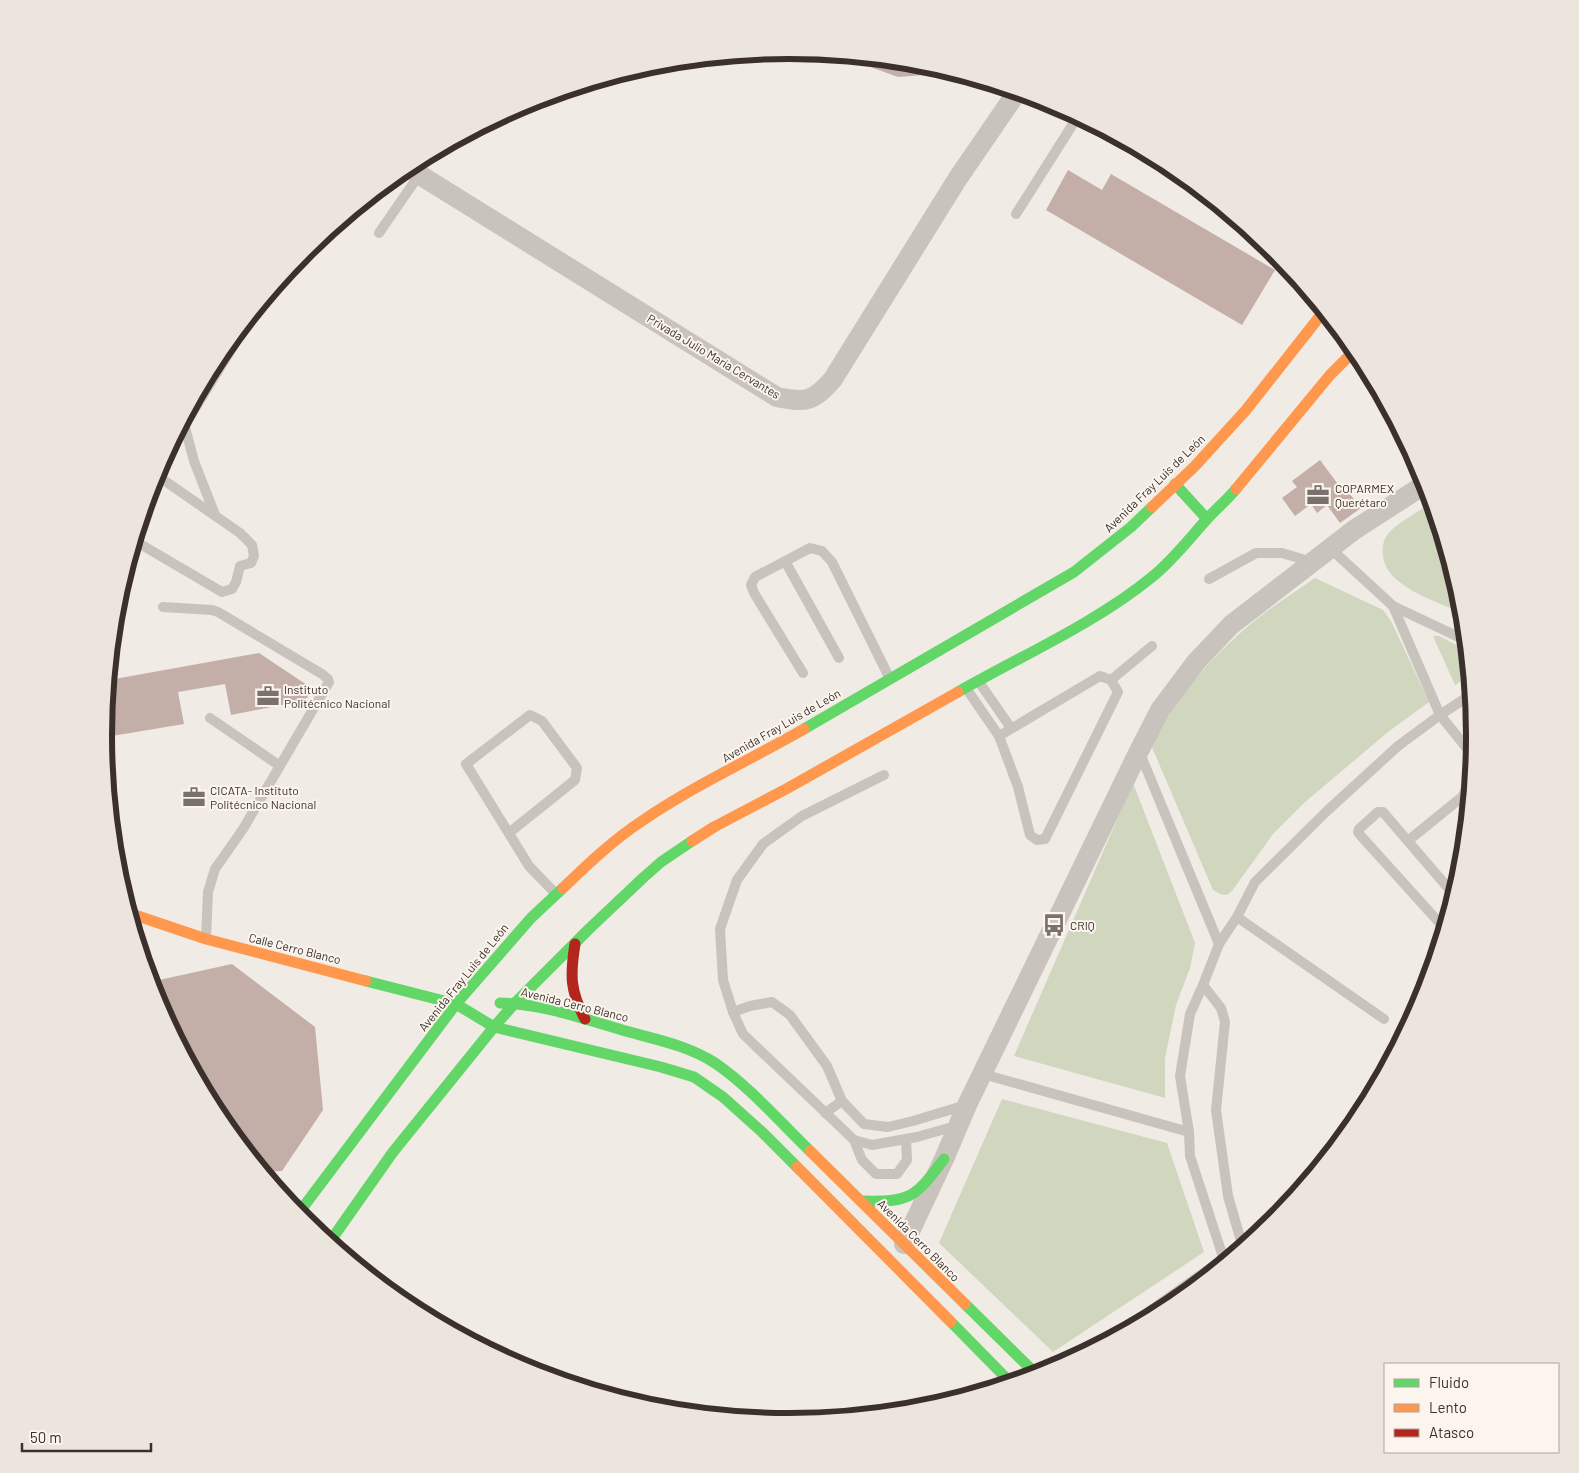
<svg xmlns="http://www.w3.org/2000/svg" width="1579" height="1473" font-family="Barlow,sans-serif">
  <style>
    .green { fill: #d1d6bf }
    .building { fill: #c3afa7 }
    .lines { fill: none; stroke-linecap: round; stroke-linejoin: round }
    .lane { stroke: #c9c3be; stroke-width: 10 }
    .street { stroke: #c9c3be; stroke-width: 20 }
    .fast { stroke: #63d668; stroke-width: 11 }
    .slow { stroke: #ff974d; stroke-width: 11 }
    .jam { stroke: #b3261e; stroke-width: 11 }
    .labels { text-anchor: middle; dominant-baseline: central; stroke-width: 4; stroke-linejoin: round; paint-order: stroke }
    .street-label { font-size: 12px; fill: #3b302b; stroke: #fbf5ee }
    .poi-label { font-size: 12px; fill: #3b302b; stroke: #fbf5ee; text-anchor: start }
    .rim { fill: none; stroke: #3b302b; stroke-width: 6 }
  </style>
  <rect width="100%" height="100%" fill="#f0ebe5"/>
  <g class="green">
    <path d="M1432 502 1463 603 1464 614C1439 602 1386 587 1383 556 1382 547 1383 541 1388 534 1395 524 1422 510 1432 502Z"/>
    <path d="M1315 578 1383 610 1391 621 1429 702 1388 732 1304 803 1273 834 1232 891 1227 895 1220 894 1213 890 1151 745C1177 695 1218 649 1262 615 1279 602 1298 590 1315 578Z"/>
    <polygon points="1433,636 1439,636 1468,651 1470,676 1455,685"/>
    <polygon points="1133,783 1195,943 1190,968 1176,1005 1165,1058 1165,1098 1014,1056"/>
    <polygon points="1002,1099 1167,1143 1204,1252 1053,1352 939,1243"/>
  </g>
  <g class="building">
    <polygon points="855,56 924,63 950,73 898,77 854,61"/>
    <polygon points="1068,170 1102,190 1111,174 1275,270 1242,325 1046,210"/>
    <polygon points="1320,460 1343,491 1346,489 1361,508 1340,523 1327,505 1317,513 1311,504 1295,516 1282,498 1297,487 1292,481"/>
    <polygon points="259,653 307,685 309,694 307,698 302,701 231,715 225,684 178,692 184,724 112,736 104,731 109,680"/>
    <polygon points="232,964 315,1027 323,1110 282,1171 263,1172 219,1118 155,999 150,982"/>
  </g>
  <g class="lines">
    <g class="lane">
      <polyline points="1016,214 1078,116"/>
      <polyline points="379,233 419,175"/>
      <polyline points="185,427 194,461 215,515"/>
      <polyline points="155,474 256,309"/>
      <polyline points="135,541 222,592 232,589 236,582 240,566 251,563 254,556 252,545 240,533 155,474"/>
      <polyline points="1331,549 1393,606 1467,641"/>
      <polyline points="785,561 839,658"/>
      <polyline points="1209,579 1256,553 1282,553 1312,562"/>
      <polyline points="1393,606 1440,715 1474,757"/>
      <polyline points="163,607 212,610 218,612 322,674 328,679 329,682 243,829 215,869 208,892 206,938"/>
      <polyline points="803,673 754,593 751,585 755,577 810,548 822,551 832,562 889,677"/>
      <polygon points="1100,676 1111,680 1118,692 1045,839 1037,840 1030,835 1018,787 999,736"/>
      <polyline points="1111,680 1152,646"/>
      <polyline points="979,682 1011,728"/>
      <polyline points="966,688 999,736"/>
      <polyline points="210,718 280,766"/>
      <polyline points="1139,751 1219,944"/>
      <polyline points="884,775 802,816 763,844 737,880 720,929 723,980 733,1012 743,1034 854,1140 872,1145 917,1137 959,1125"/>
      <polyline points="510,832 575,780 577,768 542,721 530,715 466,764 529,866 555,893"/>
      <polyline points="1409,840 1462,797 1472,777"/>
      <polyline points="1237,917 1384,1019"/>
      <polyline points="1445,929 1361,836 1358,832 1359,829 1378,812 1383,812 1455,896"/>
      <polyline points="1203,985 1221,1008 1225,1022 1216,1110 1228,1196 1243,1248"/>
      <polyline points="733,1012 750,1006 772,1002 790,1015 827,1066 842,1101 864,1124 888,1127 913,1121 966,1105"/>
      <polyline points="983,1074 1189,1132"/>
      <polyline points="825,1113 842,1101"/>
      <polyline points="854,1140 862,1160 876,1174 897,1174 907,1160 906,1139"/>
      <polyline points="1225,1263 1190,1156 1189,1132 1180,1076 1190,1014 1203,985 1219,944 1237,917 1255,882 1327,811 1398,746 1440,715 1472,694"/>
      <polyline points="1103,1344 1223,1259"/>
    </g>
    <g class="street">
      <path d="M407 167 777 397C806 403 813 402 833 379L958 178 1017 92"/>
      <polyline points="904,1244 944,1159 967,1105 1139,751 1160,710 1196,662 1231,625 1354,530 1427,483"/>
    </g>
    <g class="fast">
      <polyline points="1175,484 1207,519"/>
      <path d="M958 692C1021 656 1096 623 1152 577 1173 560 1189 539 1207 519 1216 509 1227 500 1236 489"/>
      <polyline points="804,729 1074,572 1131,527 1152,507"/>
      <polyline points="366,981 456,1004 494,1027 661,1067 694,1077 723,1097 762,1132 797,1167"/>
      <path d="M500 1003C542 1004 582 1018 622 1030 654 1039 687 1045 715 1063 750 1087 780 1122 810 1151"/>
      <path d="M861 1201C910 1202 914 1199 944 1159"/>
      <polyline points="298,1214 456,1004 531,918 563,888"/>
      <polyline points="329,1243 393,1152 494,1027 515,1003 590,928 644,877 661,862 692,841"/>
      <polyline points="965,1304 1037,1375"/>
      <polyline points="951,1322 1011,1383"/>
    </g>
    <g class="slow">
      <polyline points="1236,489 1330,375 1356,349"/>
      <polyline points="1152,507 1195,466 1246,410 1324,311"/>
      <polyline points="692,841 714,827 788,788 958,692"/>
      <path d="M563 888C588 864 613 840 642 821 693 786 750 760 804 729"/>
      <polyline points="129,913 206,939 366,981"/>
      <polyline points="810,1151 965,1304"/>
      <polyline points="797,1167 951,1322"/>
    </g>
    <path class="jam" d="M575 944C570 975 570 991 585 1019"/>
  </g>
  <defs>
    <symbol id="office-bare" viewBox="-9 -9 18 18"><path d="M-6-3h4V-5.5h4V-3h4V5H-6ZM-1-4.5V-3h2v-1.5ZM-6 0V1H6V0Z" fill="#7a716c" stroke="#fbf5ee" stroke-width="2.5" paint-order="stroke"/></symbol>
    <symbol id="bus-bare" viewBox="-9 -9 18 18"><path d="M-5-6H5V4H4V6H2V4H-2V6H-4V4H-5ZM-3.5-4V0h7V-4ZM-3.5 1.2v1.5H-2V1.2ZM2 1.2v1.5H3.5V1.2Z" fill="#7a716c" stroke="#fbf5ee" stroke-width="2.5" paint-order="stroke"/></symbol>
  </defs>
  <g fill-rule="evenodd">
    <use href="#office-bare" x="1302" y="479" width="32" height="32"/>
    <use href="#office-bare" x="252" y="680" width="32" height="32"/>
    <use href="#office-bare" x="178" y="781" width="32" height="32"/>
    <use href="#bus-bare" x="1038" y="909" width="32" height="32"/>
  </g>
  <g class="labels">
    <g class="street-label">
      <text transform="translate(714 356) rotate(31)">Privada Julio María Cervantes</text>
      <text transform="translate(1154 483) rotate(-44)">Avenida Fray Luis de León</text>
      <text transform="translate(781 725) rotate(-30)">Avenida Fray Luis de León</text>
      <text transform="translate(295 948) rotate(14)">Calle Cerro Blanco</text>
      <text transform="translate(463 977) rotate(-51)">Avenida Fray Luis de León</text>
      <text transform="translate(575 1004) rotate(14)">Avenida Cerro Blanco</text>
      <text transform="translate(919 1240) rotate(45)">Avenida Cerro Blanco</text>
    </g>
    <g class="poi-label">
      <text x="1335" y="488">COPARMEX<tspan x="1335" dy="14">Querétaro</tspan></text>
      <text x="284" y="689">Instituto<tspan x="284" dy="14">Politécnico Nacional</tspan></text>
      <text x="210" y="790">CICATA- Instituto<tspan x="210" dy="14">Politécnico Nacional</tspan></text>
      <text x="1070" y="925">CRIQ</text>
    </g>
  </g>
  <path d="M0 0H1579V1473H0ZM112 736a677 677 0 1 1 1354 0a677 677 0 1 1-1354 0Z" fill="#ece5de" fill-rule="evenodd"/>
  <path class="rim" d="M112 736a677 677 0 1 1 1354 0a677 677 0 1 1-1354 0Z"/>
  <rect x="1384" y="1363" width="175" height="90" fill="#fbf5ee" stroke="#aea6a0"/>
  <rect x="1394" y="1379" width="25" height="8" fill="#63d668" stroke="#aea6a0"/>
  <text x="1429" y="1388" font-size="15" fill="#3b302b">Fluido</text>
  <rect x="1394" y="1404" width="25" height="8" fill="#ff974d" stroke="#aea6a0"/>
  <text x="1429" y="1413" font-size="15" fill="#3b302b">Lento</text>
  <rect x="1394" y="1429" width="25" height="8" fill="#b3261e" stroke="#aea6a0"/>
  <text x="1429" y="1438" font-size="15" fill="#3b302b">Atasco</text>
  <path d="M22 1443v8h129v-8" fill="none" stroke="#3b302b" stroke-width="2.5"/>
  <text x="30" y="1443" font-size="15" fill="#3b302b" stroke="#fbf5ee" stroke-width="4" paint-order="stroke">50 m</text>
</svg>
